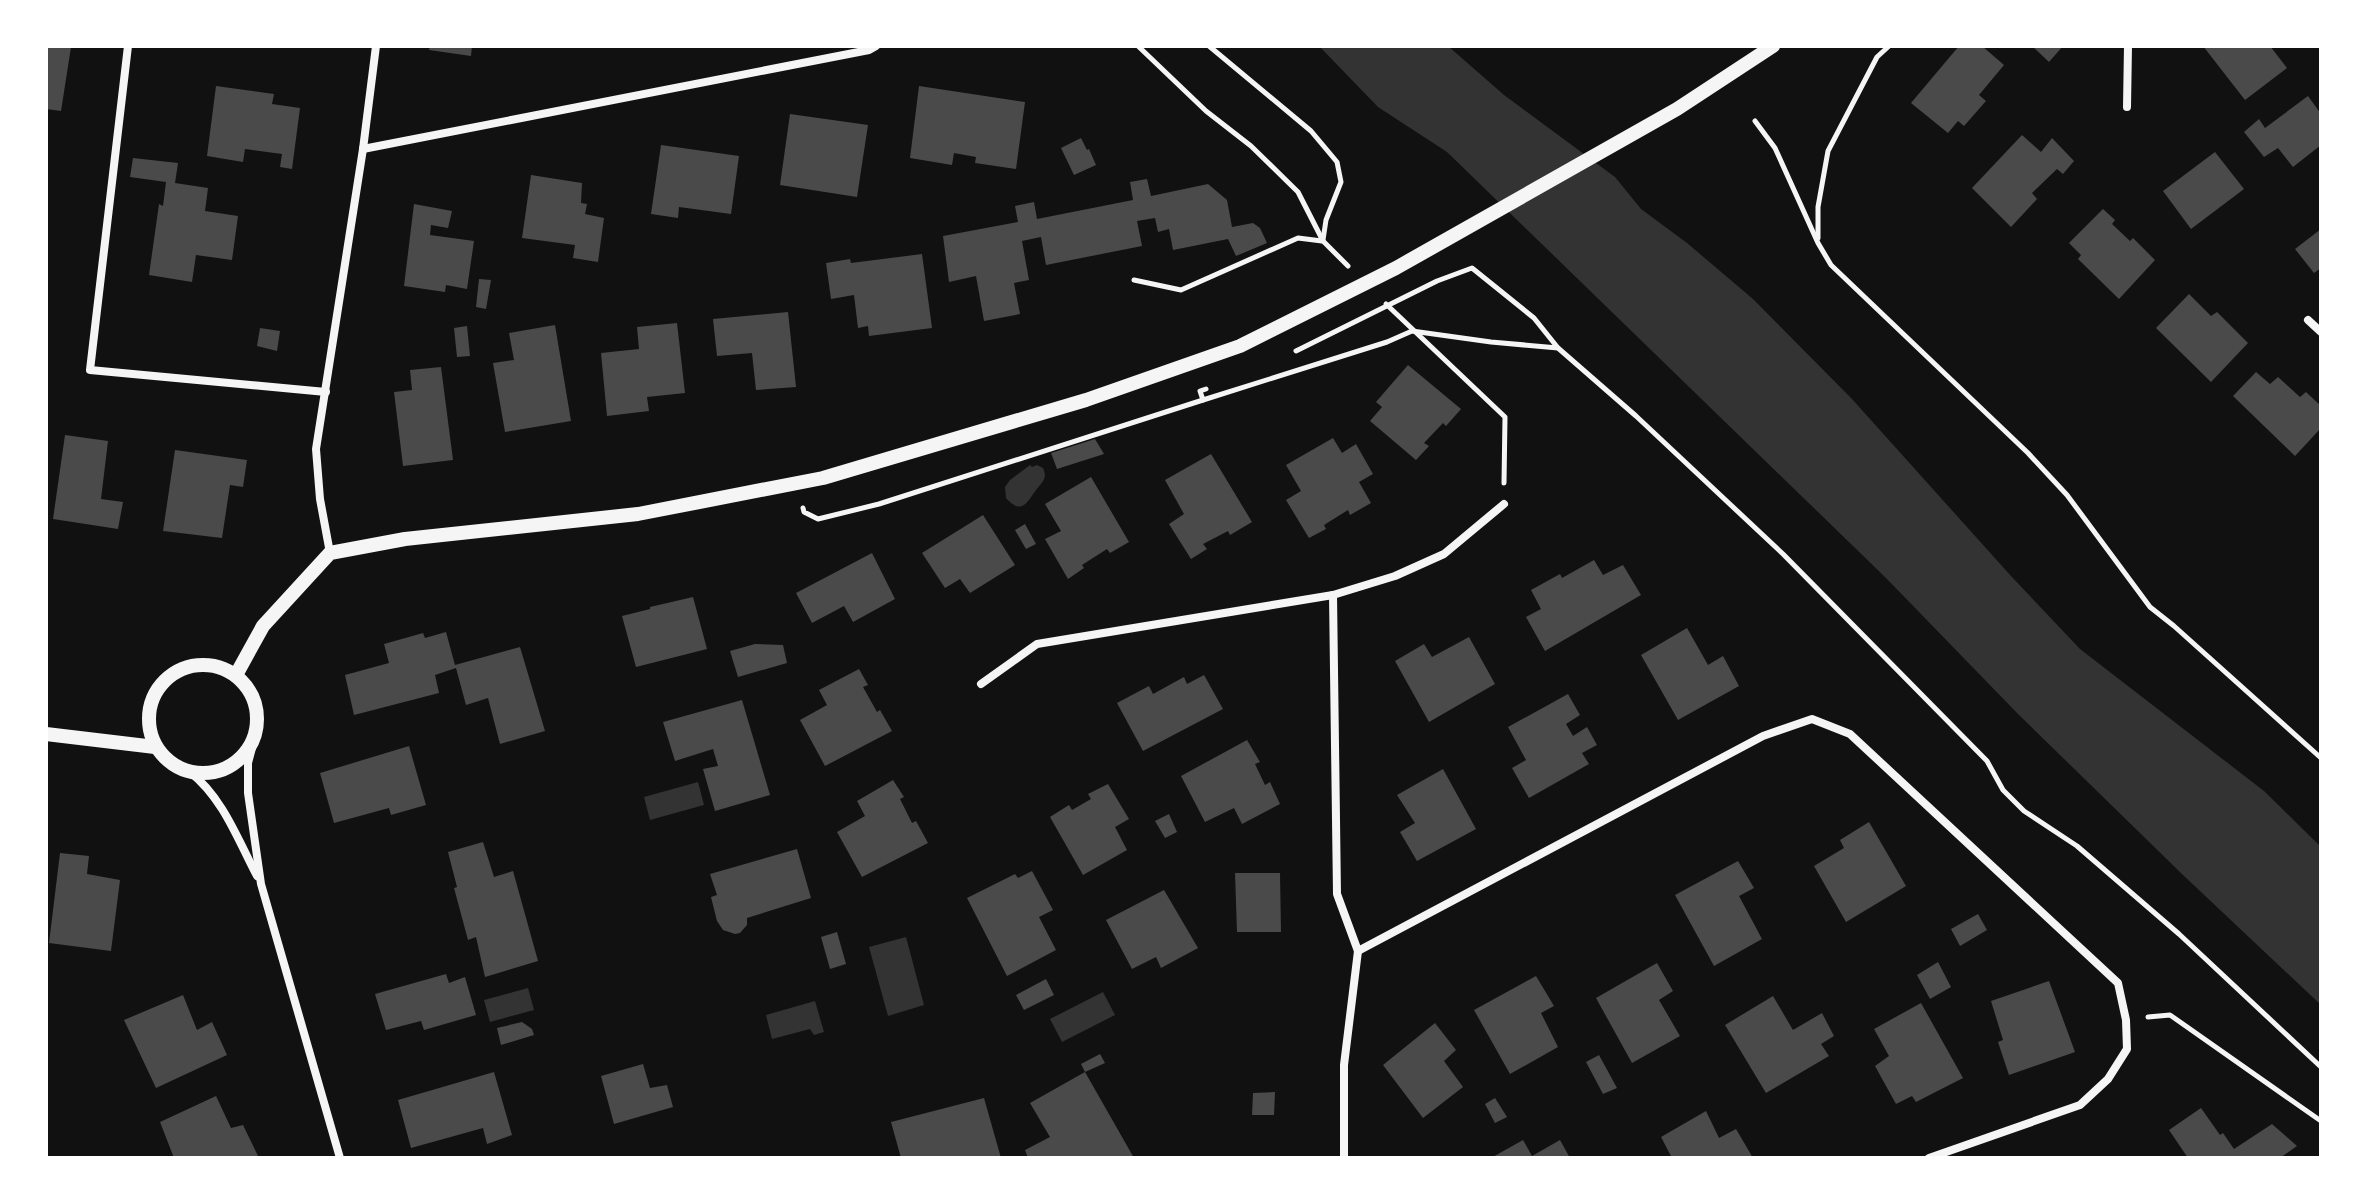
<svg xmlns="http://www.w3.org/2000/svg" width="2367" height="1204" font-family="Lato,sans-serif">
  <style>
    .water { fill: #333 }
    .building { fill: #4a4a4a }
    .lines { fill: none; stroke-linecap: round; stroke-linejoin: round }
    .path { stroke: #f5f5f5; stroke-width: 5 }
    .minor { stroke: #f5f5f5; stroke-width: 8 }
    .tertiary { stroke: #f5f5f5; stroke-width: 14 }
  </style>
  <rect width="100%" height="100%" fill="#111"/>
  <g class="water">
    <polygon points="1319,46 1448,46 1504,95 1615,177 1641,209 1687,243 1753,299 1852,399 2011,576 2080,649 2264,791 2321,847 2321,1005 2183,875 2018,714 1886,578 1447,152 1378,107"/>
    <path d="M1030 465 1032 467 1037 465 1043 468C1048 479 1042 482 1036 490 1027 502 1022 516 1006 498L1005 487 1010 480Z"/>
    <polygon points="698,782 704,805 650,820 644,797"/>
    <polygon points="906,937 924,1005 888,1016 869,947"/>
    <polygon points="528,988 534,1010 490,1022 484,1000"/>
    <polygon points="1103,992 1115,1015 1062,1042 1050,1019"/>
    <polygon points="815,1001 824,1032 814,1035 810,1029 772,1039 766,1015"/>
  </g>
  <g class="building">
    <polygon points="46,46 71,47 61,111 46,109"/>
    <polygon points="430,46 472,46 471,56 429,50"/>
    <polygon points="1959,46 1982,46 2004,65 1979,95 1986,101 1964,126 1958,121 1948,133 1911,103"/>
    <polygon points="2032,46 2063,46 2049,62"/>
    <polygon points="2203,46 2270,46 2287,68 2245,100"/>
    <polygon points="216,86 274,94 272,104 300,108 292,169 280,167 282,154 245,149 243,162 207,156"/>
    <polygon points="919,86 1025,102 1016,169 975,163 976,157 954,153 952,165 910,158"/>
    <polygon points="2308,96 2321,114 2321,145 2293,167 2278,148 2264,157 2244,132 2259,119 2265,128"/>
    <polygon points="790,114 868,125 857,197 780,185"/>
    <polygon points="2022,135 2041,152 2052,138 2074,161 2063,174 2057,169 2032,193 2037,199 2011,227 1972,188"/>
    <polygon points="1081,138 1087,150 1089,149 1096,165 1074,175 1061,148"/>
    <polygon points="661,145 739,156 731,214 679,207 678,218 651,214"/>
    <polygon points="2215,152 2244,189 2191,229 2163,191"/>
    <polygon points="133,158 178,163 175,183 208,188 205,211 238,216 232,260 196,255 192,282 149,275 159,204 163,206 166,182 130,177"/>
    <polygon points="531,175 582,183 581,203 587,204 585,214 604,218 598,262 573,258 575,245 522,238"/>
    <polygon points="1147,179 1151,196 1208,184 1227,200 1232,227 1253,223 1260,228 1267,243 1236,256 1228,239 1173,250 1169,229 1158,232 1155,218 1137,221 1142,246 1046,265 1041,237 1022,241 1029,280 1014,283 1020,314 984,321 976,276 949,282 943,236 1018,222 1015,206 1034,202 1037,219 1133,200 1130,182"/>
    <polygon points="414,204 452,211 448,228 431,225 430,235 474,241 467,289 446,285 445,292 404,286"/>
    <polygon points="2103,209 2115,220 2112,224 2130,241 2133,238 2155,260 2119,299 2078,259 2081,255 2069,243"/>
    <polygon points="2321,229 2321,268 2314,273 2295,249"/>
    <polygon points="922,254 932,328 869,336 868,326 858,328 854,295 831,299 826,263 850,259 851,263"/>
    <polygon points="479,279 491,280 486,309 476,307"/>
    <polygon points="2189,294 2211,316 2217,312 2248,343 2211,382 2156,328"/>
    <polygon points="788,312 796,387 756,390 752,353 717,356 713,319"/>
    <polygon points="677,323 685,393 647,397 649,411 607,416 601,353 639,349 637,327"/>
    <polygon points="555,325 571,421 505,432 493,363 514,360 509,333"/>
    <polygon points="467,326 470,356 457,357 454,328"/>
    <polygon points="260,328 280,331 277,351 257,346"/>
    <polygon points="1408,365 1461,409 1446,426 1443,423 1424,443 1429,446 1416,460 1370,421 1382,407 1376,402"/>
    <polygon points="441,367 453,460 403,466 394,392 412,390 410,370"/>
    <polygon points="2256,372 2270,384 2278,377 2300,397 2306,392 2321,406 2321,428 2295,456 2233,396"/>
    <polygon points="65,435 108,441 101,499 123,502 118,529 53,519"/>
    <polygon points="1333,438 1342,453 1356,444 1373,474 1359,482 1371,503 1350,515 1348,510 1324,525 1326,529 1309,538 1286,500 1301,491 1286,465"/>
    <polygon points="1095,439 1104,454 1057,469 1051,453"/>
    <polygon points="175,450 247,460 243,487 230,485 222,538 163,531"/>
    <polygon points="1211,454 1252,522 1230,535 1228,531 1203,544 1207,549 1191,559 1169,524 1184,514 1165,480"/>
    <polygon points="1091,477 1129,542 1110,553 1107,549 1082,565 1084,568 1068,579 1045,539 1061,531 1045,504"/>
    <polygon points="983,515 1015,565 970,593 960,579 945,588 922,553"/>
    <polygon points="1025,524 1036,544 1026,549 1015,530"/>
    <polygon points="872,553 895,599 853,622 844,606 812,623 796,593"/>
    <polygon points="1594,560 1603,575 1623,565 1641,595 1545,651 1526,617 1541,609 1531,590 1560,574 1562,578"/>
    <polygon points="693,597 707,649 636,667 622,616 650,609 650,607"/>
    <polygon points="1687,628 1708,665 1723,656 1739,686 1678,720 1641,655"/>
    <polygon points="446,632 455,665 520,647 545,731 500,744 488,698 466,705 456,668 435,675 439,693 354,715 345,675 389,663 384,644 423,633 425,638"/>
    <polygon points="1469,637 1495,684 1429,722 1395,661 1424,644 1432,657"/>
    <polygon points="755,644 783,645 787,663 738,677 730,651"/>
    <polygon points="859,669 868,685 863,687 877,712 880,710 892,731 825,766 800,720 827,705 819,690"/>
    <polygon points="1204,675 1223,709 1143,751 1117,703 1149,686 1153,694 1184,677 1187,684"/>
    <polygon points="1568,694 1580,715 1566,724 1573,736 1587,727 1597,745 1582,753 1589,764 1529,798 1512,768 1526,760 1508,727"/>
    <polygon points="742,700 770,795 715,811 703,769 718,766 713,749 675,761 663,722"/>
    <polygon points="1247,740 1260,762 1255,764 1265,785 1270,782 1280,804 1242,824 1234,808 1205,822 1181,776"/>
    <polygon points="409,746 426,805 391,815 389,808 334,823 320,773"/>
    <polygon points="1443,769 1476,829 1417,861 1400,832 1415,823 1397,795"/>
    <polygon points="893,780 904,797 900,799 912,823 916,821 928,843 862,877 837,832 865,816 857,801"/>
    <polygon points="1108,784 1129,819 1115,827 1127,850 1083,875 1050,817 1069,805 1072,810 1091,799 1088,794"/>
    <polygon points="1169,814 1177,832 1165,838 1155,821"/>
    <polygon points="1869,822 1906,886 1846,922 1814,866 1844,848 1840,840"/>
    <polygon points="483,842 494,877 513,871 538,961 485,977 476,937 468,940 454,888 457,887 448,852"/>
    <polygon points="797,849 811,898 747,918 747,925 740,933 735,934 723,930 717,921 711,897 717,895 710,874"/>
    <polygon points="60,853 89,856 87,874 120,880 111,951 49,943"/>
    <polygon points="1738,861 1754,888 1739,896 1762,939 1714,966 1675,895"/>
    <polygon points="1032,871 1053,910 1039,917 1056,950 1007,976 967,898 1015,874 1018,878"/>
    <polygon points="1235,873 1280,873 1281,932 1237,932"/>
    <polygon points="1164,890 1198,948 1161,968 1156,957 1132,969 1106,920"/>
    <polygon points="1978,914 1987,930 1960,946 1951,929"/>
    <polygon points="837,932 846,964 830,969 821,937"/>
    <polygon points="1938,962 1951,987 1930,999 1917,975"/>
    <polygon points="1657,963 1673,991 1659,1000 1680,1036 1632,1063 1596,998"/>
    <polygon points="446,974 449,983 465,977 476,1015 424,1030 421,1021 386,1030 375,994"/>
    <polygon points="1536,976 1554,1006 1541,1013 1558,1047 1510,1074 1474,1010"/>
    <polygon points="1046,979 1054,995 1024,1010 1016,995"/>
    <polygon points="2049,981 2075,1052 2009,1075 1998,1042 2003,1040 1991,1001"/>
    <polygon points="183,995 197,1030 212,1022 227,1055 156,1088 124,1020"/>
    <polygon points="1773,996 1793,1030 1822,1013 1834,1036 1821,1044 1829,1056 1766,1093 1725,1025"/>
    <polygon points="1921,1003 1963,1078 1916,1102 1912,1096 1896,1104 1875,1066 1889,1056 1874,1029"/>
    <polygon points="522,1022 532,1029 534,1035 501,1045 497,1028"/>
    <polygon points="1435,1023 1456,1050 1444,1061 1463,1087 1423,1118 1383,1065"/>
    <polygon points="1100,1054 1105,1063 1085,1072 1134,1158 1028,1158 1025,1150 1050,1137 1030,1103 1085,1072 1081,1064"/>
    <polygon points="1599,1055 1617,1088 1603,1094 1586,1062"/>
    <polygon points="643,1064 650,1088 667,1085 673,1107 614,1124 601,1076"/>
    <polygon points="494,1072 512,1135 487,1144 483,1128 411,1148 398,1100"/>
    <polygon points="1275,1092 1274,1115 1252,1115 1253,1093"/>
    <polygon points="216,1096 231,1128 243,1125 259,1158 174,1158 160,1122"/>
    <polygon points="984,1098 1001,1158 901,1158 891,1122"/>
    <polygon points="1495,1098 1507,1117 1495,1123 1485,1104"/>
    <polygon points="2201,1108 2220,1135 2223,1133 2234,1149 2272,1124 2297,1146 2280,1158 2188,1158 2169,1130"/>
    <polygon points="1706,1111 1719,1138 1736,1129 1753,1158 1672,1158 1661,1137"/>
    <polygon points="1523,1140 1532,1156 1560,1140 1570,1158 1491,1158"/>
  </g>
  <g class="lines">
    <g class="path">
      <polyline points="1138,46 1206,111 1251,146 1298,192 1323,241 1348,266"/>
      <polyline points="1209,46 1311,131 1337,162 1341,182 1326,220 1323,240"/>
      <polyline points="1755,121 1775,148 1818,243 1831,265 2028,453 2067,495 2150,607 2174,626 2321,758"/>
      <polyline points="1818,238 1818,207 1828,151 1877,57 1889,46"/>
      <polyline points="1134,280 1181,290 1298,238 1322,241"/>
      <polyline points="1386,304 1505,417 1504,483"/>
      <polyline points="1296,351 1437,281 1472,268 1534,318 1558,348"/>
      <polyline points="1206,389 1200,391 1203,400 1387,342 1412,331 1491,342 1558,348 1636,416 1783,554 1987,761 2003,790 2024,811 2077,846 2179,934 2321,1067"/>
      <polyline points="803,508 804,512 818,519 879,504 1203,400"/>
      <polyline points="2148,1017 2170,1015 2321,1121"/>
    </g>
    <g class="minor">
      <polyline points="128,46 90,370 326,392"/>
      <polyline points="2127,107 2128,46"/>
      <polyline points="363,149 869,50 876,46"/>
      <polyline points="2308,320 2321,332"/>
      <polyline points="330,553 320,499 316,449 363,149 376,46"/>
      <polyline points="1333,595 1337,894 1358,951 1344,1065 1344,1158"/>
      <polyline points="981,684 1037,644 1333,595 1395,576 1444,554 1504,504"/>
      <polyline points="257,729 248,763 248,793 261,884 340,1158"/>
      <path d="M190 772C223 798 238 840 257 876"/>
      <polyline points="1358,951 1763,736 1812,719 1850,734 2118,983 2126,1020 2127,1049 2108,1079 2080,1105 1929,1158"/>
    </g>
    <g class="tertiary">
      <circle cx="203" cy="719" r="54"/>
      <polyline points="236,675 263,626 330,553 405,539 638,514 823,478 1086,400 1240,346 1396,268 1677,109 1773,46"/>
      <polyline points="46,734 155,747"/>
    </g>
  </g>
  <rect width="2367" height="1204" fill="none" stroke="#ffffff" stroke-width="96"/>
</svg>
